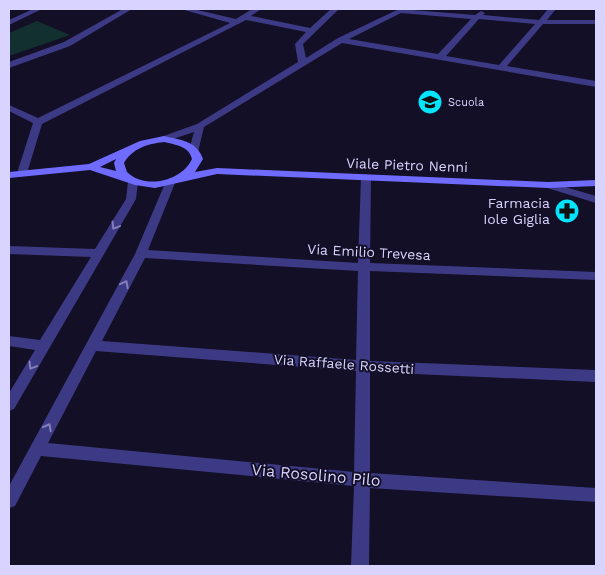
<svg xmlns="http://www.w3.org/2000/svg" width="605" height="575" font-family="'Work Sans',sans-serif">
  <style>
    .green { fill: #12302f }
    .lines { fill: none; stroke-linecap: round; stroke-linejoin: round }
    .minor { fill: #3d3a85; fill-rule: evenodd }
    .secondary { fill: #6f6bff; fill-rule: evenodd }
    .oneway { stroke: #837fbc }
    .labels { text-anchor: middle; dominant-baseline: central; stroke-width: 4; stroke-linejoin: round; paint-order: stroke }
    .far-poi-label { font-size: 11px; fill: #d9d4ff; stroke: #130f26; text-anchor: start }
    .street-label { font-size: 14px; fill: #d9d4ff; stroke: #130f26 }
    .poi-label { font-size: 14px; fill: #d9d4ff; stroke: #130f26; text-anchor: end }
    .near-street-label { font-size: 16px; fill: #d9d4ff; stroke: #130f26 }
  </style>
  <rect width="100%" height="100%" fill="#130f26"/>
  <polygon class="green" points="37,21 70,35 9,56 9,33"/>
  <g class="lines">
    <g class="minor">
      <polygon points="33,9 42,9 9,25 9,20"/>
      <polygon points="123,9 132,9 70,46 9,68 9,62 64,42"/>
      <path d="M181 9H193L236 19 252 9H261L251 16 310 28 331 9H339L303 44 306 58 338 38 399 9 475 15 481 11 485 13 483 15 539 20 548 9H556L547 20H596V24H543L507 66 596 81V87L342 43 204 127 198 152H190L189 150 194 132 167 141H161V137L197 124 298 62 295 44 306 32 246 20 42 124 27 173 22 176 18 175 17 173 33 123 9 111V105L38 118 230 23ZM401 13 471 19 438 54 349 39ZM479 19 535 24 499 65 446 56Z"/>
      <path d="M366 175 371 178 370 263 596 272V280L370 271V361L596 370V382L370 372V473L596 488V502L370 488 369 566H351L354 486 41 456 15 506 9 508V486L135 254 166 181H174L175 183 148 250 358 263 361 178ZM145 258 358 271 356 360 102 341ZM96 351 356 371 354 472 48 443Z"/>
      <polygon points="133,179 138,182 136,199 14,409 9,411 9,393 35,350 9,346 9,336 40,340 91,257 9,254 9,246 95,249 126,199 128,182"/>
      <polygon points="548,182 596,196 596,203 544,187 543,185 544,183"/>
    </g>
    <path class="secondary" d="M164 136C181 140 197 141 203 159L195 172 217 168 548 182 596 180V186L548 188 217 174 155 188 135 185 90 170 9 178V172L89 164 140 141ZM164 142C176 145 189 146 192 159 182 181 145 190 127 172L124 163C133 148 147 144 164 142ZM116 159 114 163 116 171 100 167Z"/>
  </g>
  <defs><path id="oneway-chevron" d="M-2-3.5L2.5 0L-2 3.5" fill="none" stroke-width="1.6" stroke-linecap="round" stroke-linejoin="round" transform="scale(1.25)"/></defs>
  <g class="oneway">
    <use href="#oneway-chevron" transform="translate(115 226) rotate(121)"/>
    <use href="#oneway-chevron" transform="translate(125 284) rotate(-62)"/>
    <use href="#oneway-chevron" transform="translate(32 366) rotate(121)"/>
    <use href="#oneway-chevron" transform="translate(48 427) rotate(-62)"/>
  </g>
  <defs>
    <symbol id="school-disc" viewBox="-11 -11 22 22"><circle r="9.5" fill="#00e5ff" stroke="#130f26"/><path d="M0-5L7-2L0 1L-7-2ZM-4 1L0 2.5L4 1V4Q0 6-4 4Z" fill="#111"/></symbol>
    <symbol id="pharmacy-disc" viewBox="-11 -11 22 22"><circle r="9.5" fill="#00e5ff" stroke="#130f26"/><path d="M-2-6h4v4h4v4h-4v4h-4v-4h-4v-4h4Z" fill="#111"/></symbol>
  </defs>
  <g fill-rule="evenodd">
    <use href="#school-disc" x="416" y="88" width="28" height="28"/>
    <use href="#pharmacy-disc" x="553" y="197" width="28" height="28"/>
  </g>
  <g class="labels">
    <g class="far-poi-label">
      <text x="448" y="102">Scuola</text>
    </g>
    <g class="street-label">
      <text transform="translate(407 165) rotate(2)">Viale Pietro Nenni</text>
      <text transform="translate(369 252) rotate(3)">Via Emilio Trevesa</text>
      <text transform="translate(344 364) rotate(4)">Via Raffaele Rossetti</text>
    </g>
    <g class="poi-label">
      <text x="550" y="203">Farmacia<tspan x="550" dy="16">Iole Giglia</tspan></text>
    </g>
    <g class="near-street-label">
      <text transform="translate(316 475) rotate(5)">Via Rosolino Pilo</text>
    </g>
  </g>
  <rect width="605" height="575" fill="none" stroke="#d9d4ff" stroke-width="20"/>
</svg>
